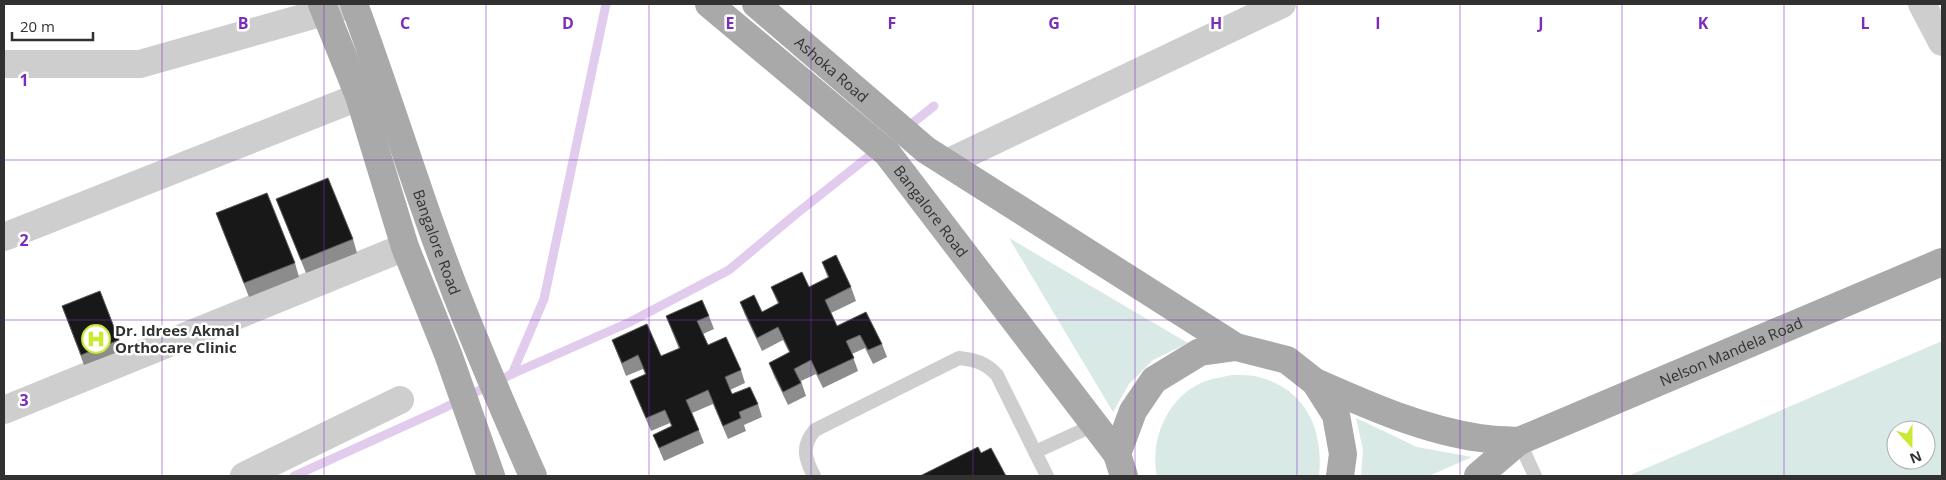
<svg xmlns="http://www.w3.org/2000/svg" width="1946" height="480" font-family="'Open Sans',sans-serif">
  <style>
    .green { fill: #d9e9e5; fill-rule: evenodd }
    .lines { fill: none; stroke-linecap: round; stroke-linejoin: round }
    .stream { stroke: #e2ccee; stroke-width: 9 }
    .lane { stroke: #cecece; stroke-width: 14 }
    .street { stroke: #cecece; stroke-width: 28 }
    .primary { stroke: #a9a9a9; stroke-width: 28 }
    .wall { fill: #8c8c8c }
    .building { fill: #181818; stroke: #5d5d5d }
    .grid { fill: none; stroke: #7b2cbf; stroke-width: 1; stroke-opacity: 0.55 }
    .labels { text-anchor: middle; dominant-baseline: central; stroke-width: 5; stroke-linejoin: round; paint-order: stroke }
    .street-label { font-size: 15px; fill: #313131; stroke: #fff }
    .poi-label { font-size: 15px; font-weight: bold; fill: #313131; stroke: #fff; text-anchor: start }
    .grid-label { font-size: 16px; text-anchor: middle; font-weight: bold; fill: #7b2cbf; stroke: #fff; stroke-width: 5; stroke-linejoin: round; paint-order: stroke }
  </style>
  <rect width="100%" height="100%" fill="#fff"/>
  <g class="green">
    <polygon points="1009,238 1188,343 1153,360 1129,384 1113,412"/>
    <path d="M1942 341V476H1628ZM1896 430H1926V460H1896Z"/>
    <path d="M1232 375C1241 375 1251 375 1259 377 1307 390 1324 431 1319 476H1157C1149 439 1169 394 1206 381 1214 378 1224 377 1232 375Z"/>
    <polygon points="1356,418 1417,447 1472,457 1429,476 1361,476 1363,450"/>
  </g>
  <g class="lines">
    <g class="stream">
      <polyline points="905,129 934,106"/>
      <polyline points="512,374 544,299 606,4"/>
      <polyline points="294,476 442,409 512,374 630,322 729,270 796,214 878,149"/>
    </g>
    <g class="lane">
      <polyline points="1519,441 1535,476"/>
      <polyline points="1035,452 1094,425"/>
      <path d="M814 476C805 459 801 446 815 430L959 358C975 360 985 362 997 375L1047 476"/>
    </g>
    <g class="street">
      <polyline points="1922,4 1942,42"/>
      <polyline points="4,64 140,64 352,4"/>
      <polyline points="947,163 1282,4"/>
      <polyline points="4,237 381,88"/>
      <polyline points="4,410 405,247"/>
      <polyline points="244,476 400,400"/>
    </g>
    <g class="primary">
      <polyline points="322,4 359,96 405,247 448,354 491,476"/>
      <path id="s1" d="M354 4C381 77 405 152 431 226 461 311 497 394 533 476"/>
      <path id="s2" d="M709 4 887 153 1117 454"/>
      <path id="s3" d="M756 4 926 150 1236 347"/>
      <path d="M1315 382C1367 405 1423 430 1480 438 1493 440 1506 440 1519 441"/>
      <polyline points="1124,476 1117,454 1133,411 1154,380 1200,352 1236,347 1287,360 1315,382 1336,415 1343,454 1340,476"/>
      <path id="s4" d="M1478 476 1519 441 1942 262"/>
    </g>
  </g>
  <g class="wall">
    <polygon points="276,199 353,239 357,253 306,273"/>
    <polygon points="221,226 295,263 299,277 249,297"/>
    <polygon points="822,262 851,287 856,301 831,313 837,326 882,344 887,357 873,364 865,348 852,354 858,371 823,388 816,374 801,381 806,396 788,405 774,376 769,363 789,352 783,340 762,351 745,315 740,302 762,312 778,304 771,287 809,287 828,278"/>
    <polygon points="100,291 123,350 84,365 62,306"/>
    <polygon points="666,316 709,316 714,329 703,334 708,345 741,370 745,383 730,390 732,394 758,404 762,417 744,425 746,431 728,439 713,404 692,413 704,443 664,461 653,435 671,426 670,423 651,431 635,394 630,381 645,374 643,369 626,376 612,340 661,356 679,349"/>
  </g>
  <g class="building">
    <polygon points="328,178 353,239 301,260 276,199"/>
    <polygon points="267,193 295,263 244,283 216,213"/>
    <polygon points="836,255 851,287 825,300 837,326 866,312 882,344 868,350 860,335 846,341 854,358 818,375 811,360 794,369 801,383 783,392 769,363 790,352 778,327 757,338 740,302 754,295 762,312 779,303 771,287 802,272 809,287 829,277 822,262"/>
    <polygon points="100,291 119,340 81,355 62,306"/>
    <polygon points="702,300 709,316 697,321 708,345 726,337 741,370 725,377 732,394 750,387 758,404 739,412 741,418 723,426 708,390 686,400 699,430 659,448 653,435 672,426 665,410 646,418 630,381 646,374 638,355 622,363 612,340 647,324 661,356 680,348 666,316"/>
    <polygon points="978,447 981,453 991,448 1006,476 920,476"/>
  </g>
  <path class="grid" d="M162 4V476M324 4V476M486 4V476M649 4V476M811 4V476M973 4V476M1135 4V476M1297 4V476M1460 4V476M1622 4V476M1784 4V476M4 160H1942M4 320H1942"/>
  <defs>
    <symbol id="hospital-ring" viewBox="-11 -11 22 22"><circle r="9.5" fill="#fff" stroke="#c9e932" stroke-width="1.5"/><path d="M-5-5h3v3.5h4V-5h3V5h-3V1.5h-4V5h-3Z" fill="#c9e932"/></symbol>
  </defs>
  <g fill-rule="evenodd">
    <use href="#hospital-ring" x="80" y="323" width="32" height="32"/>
  </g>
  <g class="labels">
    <g class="street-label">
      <text stroke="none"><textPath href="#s3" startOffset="100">Ashoka Road</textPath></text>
      <text stroke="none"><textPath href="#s2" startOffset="305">Bangalore Road</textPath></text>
      <text stroke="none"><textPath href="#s1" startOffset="252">Bangalore Road</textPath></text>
      <text stroke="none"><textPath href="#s4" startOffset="284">Nelson Mandela Road</textPath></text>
    </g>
    <g class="poi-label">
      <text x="115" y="330">Dr. Idrees Akmal<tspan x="115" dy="17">Orthocare Clinic</tspan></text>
    </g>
  </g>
  <g class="grid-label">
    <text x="243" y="29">B</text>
    <text x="405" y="29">C</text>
    <text x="568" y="29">D</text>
    <text x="730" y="29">E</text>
    <text x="892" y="29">F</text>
    <text x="1054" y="29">G</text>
    <text x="1216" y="29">H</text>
    <text x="1378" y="29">I</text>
    <text x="1541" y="29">J</text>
    <text x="1703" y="29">K</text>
    <text x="1865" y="29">L</text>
    <text x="24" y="86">1</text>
    <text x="24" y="246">2</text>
    <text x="24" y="406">3</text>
  </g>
  <rect width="1946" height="480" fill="none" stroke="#313131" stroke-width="10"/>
  <g transform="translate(1911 445) rotate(159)"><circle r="24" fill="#ffffff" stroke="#adadad"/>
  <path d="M0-4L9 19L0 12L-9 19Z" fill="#c9e932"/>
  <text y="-8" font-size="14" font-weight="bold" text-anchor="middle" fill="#313131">N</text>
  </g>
  <path d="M12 32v8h81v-8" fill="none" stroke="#313131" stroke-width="2.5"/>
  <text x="20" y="32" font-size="15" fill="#313131" stroke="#ffffff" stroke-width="4" paint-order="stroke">20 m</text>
</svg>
